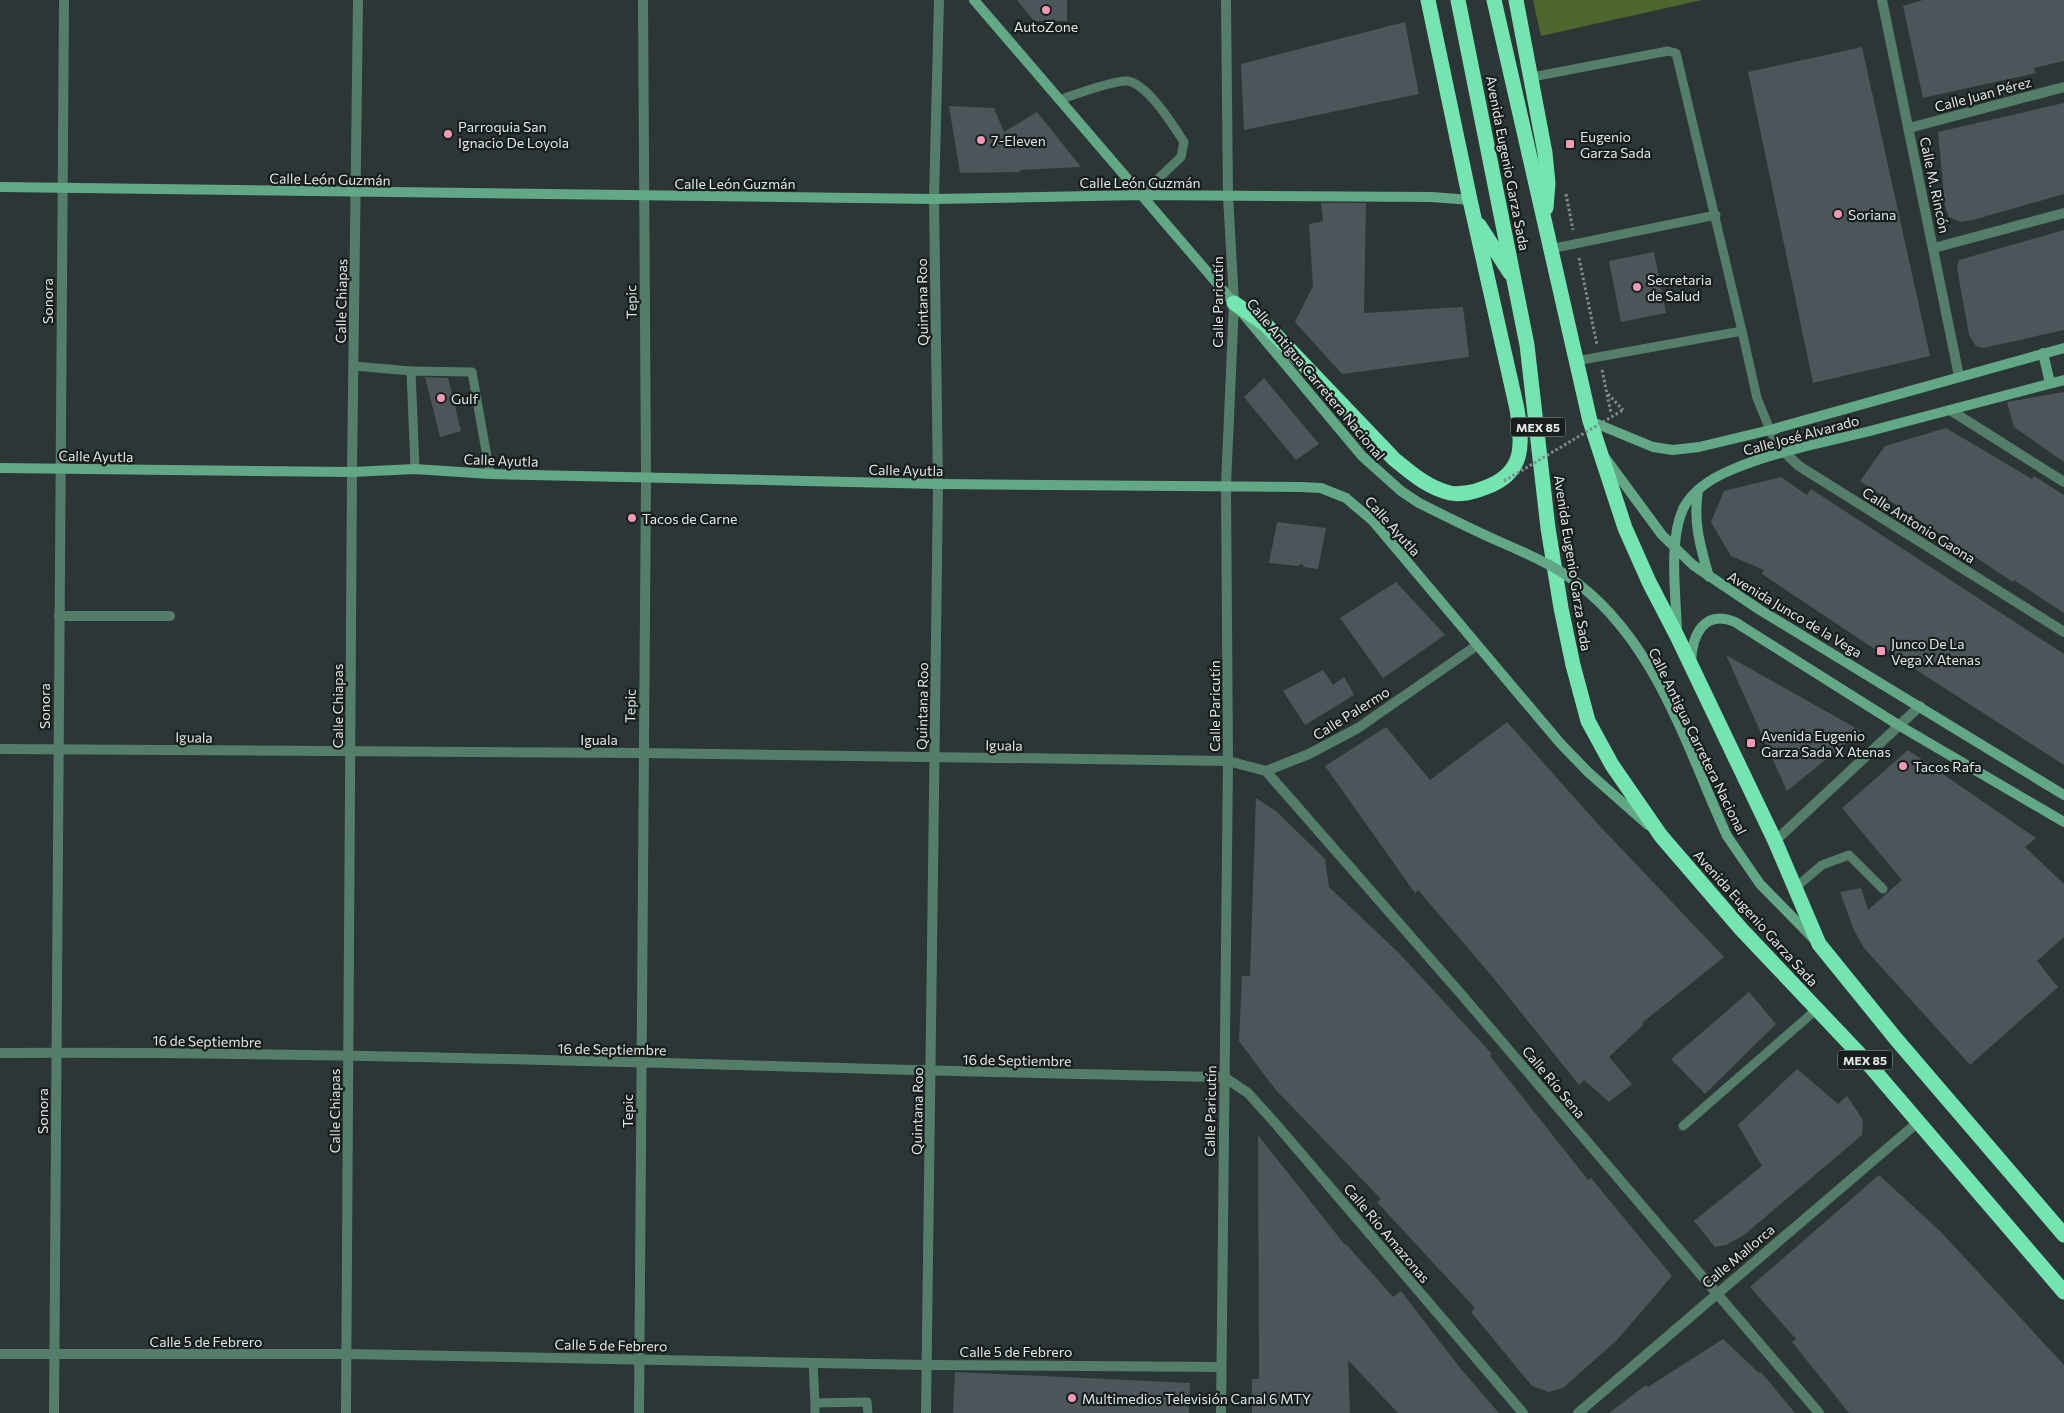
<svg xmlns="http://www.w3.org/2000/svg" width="2064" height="1413" font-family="Commissioner,sans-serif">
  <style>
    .green { fill: #4d662d }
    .building { fill: #4c565a }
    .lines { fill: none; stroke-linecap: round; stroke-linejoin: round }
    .path { stroke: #838b8b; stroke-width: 3; stroke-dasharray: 2.5 2.5; stroke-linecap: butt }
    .lane { stroke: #547e69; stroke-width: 9 }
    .street { stroke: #547e69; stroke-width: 10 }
    .secondary { stroke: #62a786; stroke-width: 10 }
    .highway { stroke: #74e4b0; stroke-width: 15 }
    .path-bridge { stroke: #838b8b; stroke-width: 3; stroke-dasharray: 2.5 2.5; stroke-linecap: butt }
    .secondary-bridge { stroke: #62a786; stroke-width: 10 }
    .poi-dot { fill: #f19ab4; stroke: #181d1d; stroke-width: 2 }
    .labels { text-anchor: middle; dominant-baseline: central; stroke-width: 4.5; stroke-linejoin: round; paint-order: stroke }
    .shield { fill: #181d1d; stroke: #a4aaaa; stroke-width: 1 }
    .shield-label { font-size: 12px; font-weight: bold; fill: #e0e7e7 }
    .poi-label { font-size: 14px; fill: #e0e7e7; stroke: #181d1d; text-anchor: start }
    .street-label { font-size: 14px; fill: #e0e7e7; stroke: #181d1d }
  </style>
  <rect width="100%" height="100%" fill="#2c3636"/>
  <polygon class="green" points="1533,0 1702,0 1541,36"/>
  <g class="building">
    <polygon points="1017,0 1067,0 1067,21 1034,21"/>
    <polygon points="1923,0 2064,0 2064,61 2034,68 2036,73 1923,98 1903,6"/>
    <polygon points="1405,22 1419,94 1244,130 1241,64"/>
    <polygon points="1862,47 1930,356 1813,383 1748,72"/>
    <polygon points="2064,103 2064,194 1973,220 1960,222 1949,217 1945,206 1938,132"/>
    <polygon points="949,106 994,108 1004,132 1037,112 1081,167 1019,170 1020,172 960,173"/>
    <polygon points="1321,203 1366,203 1364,313 1463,307 1469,357 1342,374 1295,322 1313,286 1309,224 1323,221"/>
    <polygon points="2064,230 2064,330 1983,348 1976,346 1969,335 1957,268 1959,260"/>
    <polygon points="1654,252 1666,313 1621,322 1609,261"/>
    <polygon points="425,377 448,378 461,431 440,437"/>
    <polygon points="1264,378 1319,444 1296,460 1244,397"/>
    <polygon points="2064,392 2064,462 2014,427 2007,402"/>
    <polygon points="1946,428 2032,479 2034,476 2064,495 2064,613 2014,580 2013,582 1860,481 1885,446"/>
    <polygon points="1781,477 1807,495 1811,489 2064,654 2064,765 1887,651 1885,656 1762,574 1764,570 1731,556 1711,522 1724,491"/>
    <polygon points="1277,522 1326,528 1318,569 1304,567 1302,564 1297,566 1269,563"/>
    <polygon points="1396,582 1445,635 1383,678 1340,618"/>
    <polygon points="1726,655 1861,731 1787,791"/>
    <polygon points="1323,670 1333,685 1344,677 1354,695 1305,725 1283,691"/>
    <polygon points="1507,722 1597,823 1724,957 1642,1023 1644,1024 1609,1057 1632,1084 1609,1102 1584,1080 1579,1085 1491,975 1418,890 1415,893 1325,766 1386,727 1430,780"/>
    <polygon points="1908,750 2036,838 2025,847 2064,884 2064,937 2037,961 2058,987 1970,1065 1864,948 1853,928 1840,892 1861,888 1868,910 1902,880 1842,808"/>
    <polygon points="1256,798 1277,812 1325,859 1329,887 1399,953 1492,1054 1490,1056 1588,1180 1591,1178 1672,1276 1617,1340 1563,1388 1549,1392 1532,1386 1471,1312 1475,1308 1377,1202 1381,1199 1275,1089 1239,1041 1242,976 1250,976"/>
    <polygon points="1749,992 1776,1024 1705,1094 1671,1059"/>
    <polygon points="1797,1069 1838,1104 1847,1096 1863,1120 1862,1135 1744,1235 1726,1245 1715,1247 1694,1221 1762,1166 1738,1125"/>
    <polygon points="1258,1135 1345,1245 1346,1244 1393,1297 1401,1291 1460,1368 1499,1413 1398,1413 1348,1360 1350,1413 1252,1413 1252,1379 1259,1379"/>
    <polygon points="1879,1175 1941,1232 2064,1365 2064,1413 1849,1413 1792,1342 1796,1339 1750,1287"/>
    <polygon points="1723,1339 1759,1373 1761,1372 1795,1413 1609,1413 1646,1385 1648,1387"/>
    <polygon points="955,1372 1190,1383 1189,1413 953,1413"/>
  </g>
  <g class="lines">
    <g class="path">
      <polyline points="1566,194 1573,230"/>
      <polyline points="1579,258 1597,345"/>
      <polyline points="1602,370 1611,413"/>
      <polyline points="1608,394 1623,410"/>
    </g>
    <g class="lane">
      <polyline points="1532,77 1668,51 1676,53 1742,331 1576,361"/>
      <path d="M1059 100C1074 95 1113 80 1127 81 1147 83 1173 125 1184 142L1181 157 1141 195"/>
      <polyline points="1550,249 1716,215"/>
      <polyline points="1742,331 1757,398 1770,430"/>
      <polyline points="354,366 411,371"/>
      <polyline points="415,469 411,371 472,372 490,474"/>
      <polyline points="1795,888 1822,865 1849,855 1883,889"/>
      <polyline points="1683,1126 1817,1009"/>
      <polyline points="813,1363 815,1403"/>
      <polyline points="815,1413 815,1403 867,1402 868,1413"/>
    </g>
    <g class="street">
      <polyline points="1882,0 1959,376"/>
      <polyline points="1909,128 2064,87"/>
      <polyline points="1934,248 2064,213"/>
      <polyline points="1950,410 2064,482"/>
      <polyline points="1770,430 1784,452 1799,466 2064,632"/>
      <polyline points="59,616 170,616"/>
      <polyline points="0,749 643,753 1228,761 1266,771 1309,754 1358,728 1476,646"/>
      <polyline points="1266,771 1461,994 1819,1413"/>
      <polyline points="1775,841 1920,706"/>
      <path d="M0 1053C408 1051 816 1070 1224 1077L1248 1093 1275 1123 1523 1413"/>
      <polyline points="0,1354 347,1354 926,1365 1221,1367"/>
      <polyline points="54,1413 64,0"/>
      <polyline points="346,1413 352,472 358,0"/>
      <polyline points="639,1413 646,478 643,0"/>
      <polyline points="926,1413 938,484 934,199 939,0"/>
      <polyline points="1221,1413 1228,761 1226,485 1234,303 1228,196 1226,0"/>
      <polyline points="1578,1413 1917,1123"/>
    </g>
    <g class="secondary">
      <polyline points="974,0 1234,303 1362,456 1401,491 1419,503"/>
      <polyline points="0,187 934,199 1141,195 1432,197 1470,200"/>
      <polyline points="2043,353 2050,383"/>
      <polyline points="1590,421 1653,447 1673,450 1699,447 1770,430 2064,348"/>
      <polyline points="1606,459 1662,535 1693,565 1760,610 2064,795"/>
      <polyline points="0,468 352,472 415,469 490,474 938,484 1301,487 1321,488 1346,498 1373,521 1560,743 1588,772 1648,825"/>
      <path d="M1698 490C1693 523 1700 545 1709 577"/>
      <path d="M1677 631C1676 596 1668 539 1684 507 1694 489 1712 478 1731 470 1773 452 1821 443 1866 432 1932 415 1998 397 2064 380"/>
      <path d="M1691 662C1692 635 1704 609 1735 622L1900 726 2064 822"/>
      <polyline points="1727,836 1760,884 1813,938"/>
    </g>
    <g class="highway">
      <polyline points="1458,0 1527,345 1548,528 1561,608 1573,665 1588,721 1612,765 1661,836 1741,929 1866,1061 2064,1292"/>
      <polyline points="1494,0 1590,421 1625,528 1649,582 1677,636 1775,841 1819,944 1896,1039 2064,1235"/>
      <polyline points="1516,0 1545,153 1548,183 1546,208"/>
      <polyline points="1479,225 1510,273"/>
      <path d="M1234 303 1265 324 1394 459C1411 473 1428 488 1450 493 1460 495 1475 492 1484 488 1525 474 1523 445 1517 409L1470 200 1428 0"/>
    </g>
    <polyline class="path-bridge" points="1504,481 1623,410"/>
    <path class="secondary-bridge" d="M1419 503C1445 516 1471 529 1498 541 1521 551 1545 561 1566 575 1654 634 1685 744 1727 836"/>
  </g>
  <g class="poi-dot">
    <circle cx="1046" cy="10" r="5"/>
    <circle cx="448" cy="134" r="5"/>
    <circle cx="981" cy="140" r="5"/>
    <rect x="1565" y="139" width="10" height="10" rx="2.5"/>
    <circle cx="1838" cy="214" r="5"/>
    <circle cx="1637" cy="287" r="5"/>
    <circle cx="441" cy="398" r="5"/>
    <circle cx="632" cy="518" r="5"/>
    <rect x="1876" y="646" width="10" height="10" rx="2.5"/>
    <rect x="1746" y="738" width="10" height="10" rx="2.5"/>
    <circle cx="1903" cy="766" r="5"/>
    <circle cx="1072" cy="1398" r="5"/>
  </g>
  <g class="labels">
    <g class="shield">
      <rect x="1510.5" y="417.5" width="55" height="19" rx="4"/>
      <rect x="1837.5" y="1050.5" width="55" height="19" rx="4"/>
    </g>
    <g class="shield-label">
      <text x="1538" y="427">MEX 85</text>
      <text x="1865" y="1060">MEX 85</text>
    </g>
    <g class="poi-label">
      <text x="1046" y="26" text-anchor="middle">AutoZone</text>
      <text x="458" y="126">Parroquia San<tspan x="458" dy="16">Ignacio De Loyola</tspan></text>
      <text x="1580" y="136">Eugenio<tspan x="1580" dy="16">Garza Sada</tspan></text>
      <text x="991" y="140">7-Eleven</text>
      <text x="1848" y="214">Soriana</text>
      <text x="1647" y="279">Secretaria<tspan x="1647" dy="16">de Salud</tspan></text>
      <text x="451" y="398">Gulf</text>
      <text x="642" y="518">Tacos de Carne</text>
      <text x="1891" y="643">Junco De La<tspan x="1891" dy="16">Vega X Atenas</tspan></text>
      <text x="1761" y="735">Avenida Eugenio<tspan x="1761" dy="16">Garza Sada X Atenas</tspan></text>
      <text x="1913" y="766">Tacos Rafa</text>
      <text x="1082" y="1398">Multimedios Televisión Canal 6 MTY</text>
    </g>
    <g class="street-label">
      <text transform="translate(1983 94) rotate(-15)">Calle Juan Pérez</text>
      <text transform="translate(1508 163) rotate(79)">Avenida Eugenio Garza Sada</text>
      <text transform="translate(330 179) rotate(1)">Calle León Guzmán</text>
      <text x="1140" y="182">Calle León Guzmán</text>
      <text x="735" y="183">Calle León Guzmán</text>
      <text transform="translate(1935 185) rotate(78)">Calle M. Rincón</text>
      <text transform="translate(47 301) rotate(-90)">Sonora</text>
      <text transform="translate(341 301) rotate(-89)">Calle Chiapas</text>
      <text transform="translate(631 302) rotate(-91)">Tepic</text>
      <text transform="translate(922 302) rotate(-91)">Quintana Roo</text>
      <text transform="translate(1217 302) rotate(-90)">Calle Paricutín</text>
      <text transform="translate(1316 379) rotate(50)">Calle Antigua Carretera Nacional</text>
      <text transform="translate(1801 435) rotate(-15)">Calle José Alvarado</text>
      <text transform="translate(96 456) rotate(1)">Calle Ayutla</text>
      <text transform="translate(501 460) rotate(2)">Calle Ayutla</text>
      <text transform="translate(906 470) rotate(1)">Calle Ayutla</text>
      <text transform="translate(1919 525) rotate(32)">Calle Antonio Gaona</text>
      <text transform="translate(1393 526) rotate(48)">Calle Ayutla</text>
      <text transform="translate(1573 563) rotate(81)">Avenida Eugenio Garza Sada</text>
      <text transform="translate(1795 614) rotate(31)">Avenida Junco de la Vega</text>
      <text transform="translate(44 706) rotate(-90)">Sonora</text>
      <text transform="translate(337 706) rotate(-90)">Calle Chiapas</text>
      <text transform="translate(630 706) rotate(-89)">Tepic</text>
      <text transform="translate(922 706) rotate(-89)">Quintana Roo</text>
      <text transform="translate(1214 706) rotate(-90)">Calle Paricutín</text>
      <text transform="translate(1351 713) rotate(-32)">Calle Palermo</text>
      <text transform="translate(194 737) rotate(1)">Iguala</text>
      <text x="599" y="739">Iguala</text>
      <text transform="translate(1698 741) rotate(64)">Calle Antigua Carretera Nacional</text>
      <text transform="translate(1004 745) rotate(1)">Iguala</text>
      <text transform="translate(1756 918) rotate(48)">Avenida Eugenio Garza Sada</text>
      <text transform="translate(207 1041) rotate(1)">16 de Septiembre</text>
      <text transform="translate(612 1049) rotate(1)">16 de Septiembre</text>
      <text transform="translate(1017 1060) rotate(1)">16 de Septiembre</text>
      <text transform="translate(1554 1082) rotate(50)">Calle Río Sena</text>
      <text transform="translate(42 1111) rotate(-90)">Sonora</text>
      <text transform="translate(334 1111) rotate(-90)">Calle Chiapas</text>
      <text transform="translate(627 1111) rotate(-90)">Tepic</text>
      <text transform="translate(917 1111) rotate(-89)">Quintana Roo</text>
      <text transform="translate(1210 1111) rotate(-89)">Calle Paricutín</text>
      <text transform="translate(1387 1233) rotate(50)">Calle Río Amazonas</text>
      <text transform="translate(1738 1256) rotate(-40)">Calle Mallorca</text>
      <text x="206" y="1341">Calle 5 de Febrero</text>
      <text transform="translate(611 1345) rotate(1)">Calle 5 de Febrero</text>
      <text x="1016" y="1351">Calle 5 de Febrero</text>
    </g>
  </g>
</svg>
